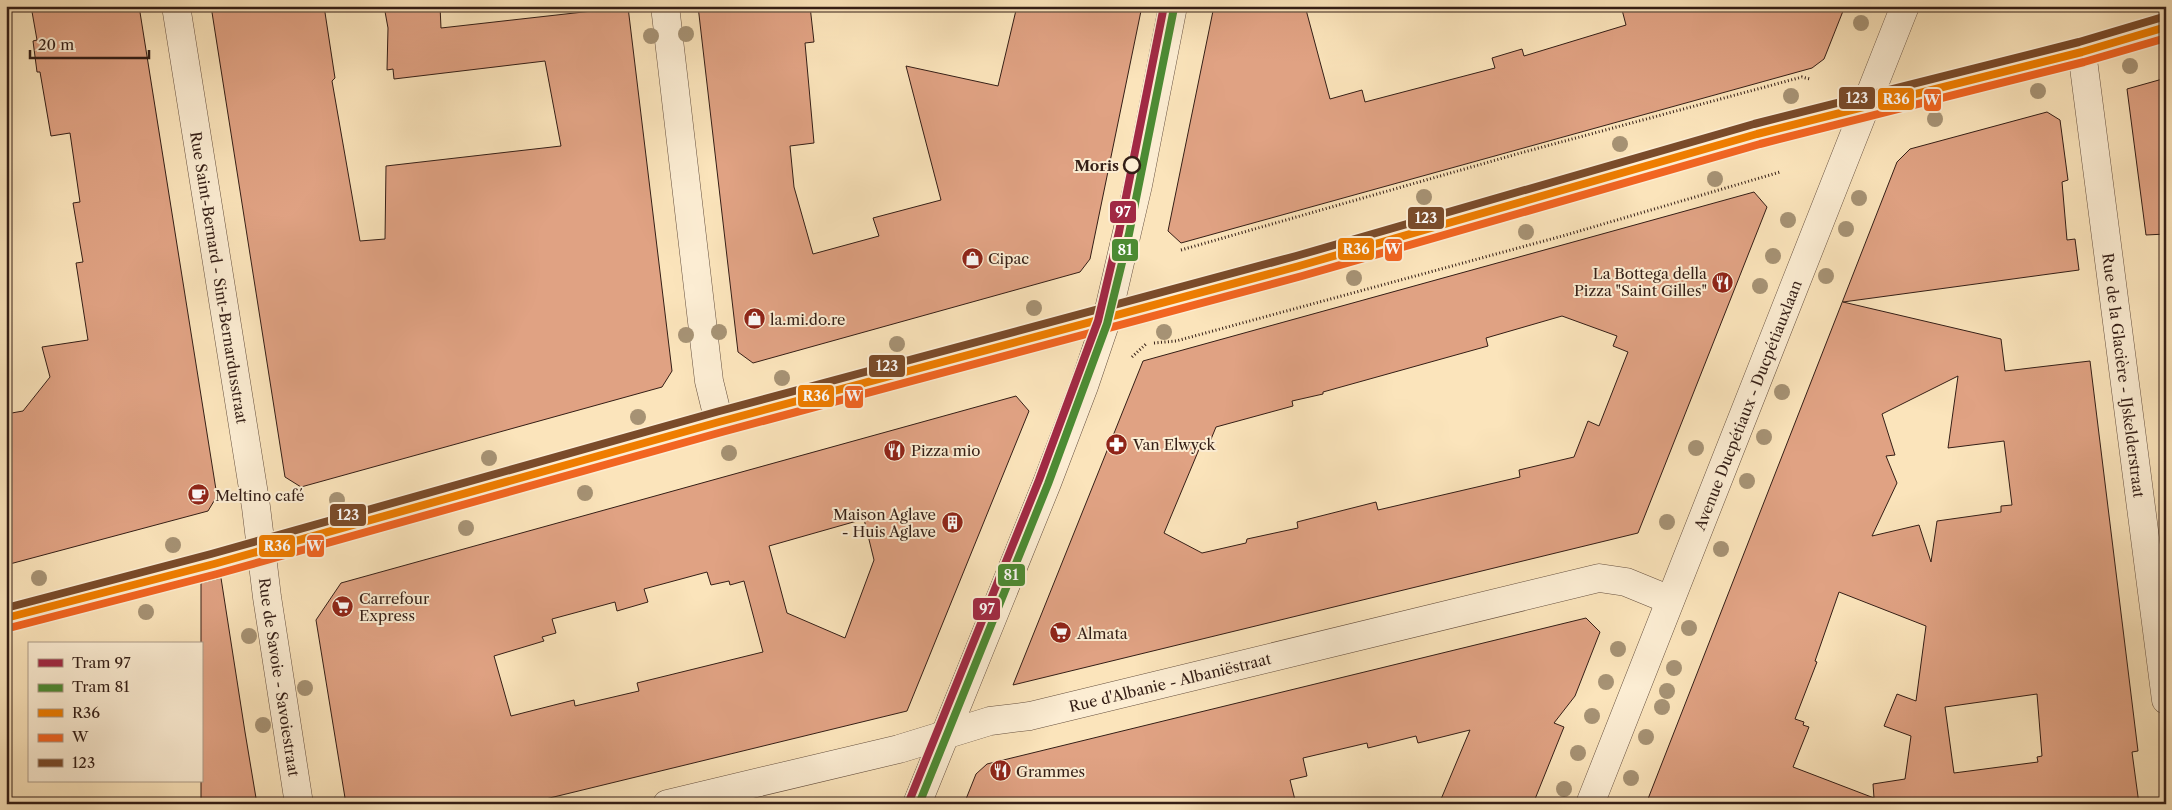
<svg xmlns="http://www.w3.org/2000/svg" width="2172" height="810" font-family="'Libre Caslon Text',serif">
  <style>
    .building { fill: #e0a283; stroke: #341e16; fill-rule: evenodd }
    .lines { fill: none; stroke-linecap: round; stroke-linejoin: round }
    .street-casing { stroke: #66503f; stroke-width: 29 }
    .secondary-casing { stroke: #341e16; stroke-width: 29 }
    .path { stroke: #341e16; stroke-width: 3; stroke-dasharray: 1 2.5; stroke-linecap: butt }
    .street { stroke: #fcedd3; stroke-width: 28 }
    .secondary { stroke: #fcedd3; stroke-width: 28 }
    .bus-1-casing { stroke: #fcedd3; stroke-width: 11 }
    .bus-2-casing { stroke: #fcedd3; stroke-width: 11 }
    .bus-3-casing { stroke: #fcedd3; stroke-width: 11 }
    .bus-1 { stroke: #ef7d00; stroke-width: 8 }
    .bus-2 { stroke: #f26522; stroke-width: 8 }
    .bus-3 { stroke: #7a4b2a; stroke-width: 8 }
    .tram-1-casing { stroke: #fcedd3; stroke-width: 11 }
    .tram-2-casing { stroke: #fcedd3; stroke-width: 11 }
    .tram-1 { stroke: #a12944; stroke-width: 8 }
    .tram-2 { stroke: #4c8b33; stroke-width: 8 }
    .tree { fill: #a69274 }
    .stop-dot { fill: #fcedd3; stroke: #341e16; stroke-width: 2.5 }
    .labels { text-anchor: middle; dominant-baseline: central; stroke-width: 4; stroke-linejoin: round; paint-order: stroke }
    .stop-label { font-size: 15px; font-weight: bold; fill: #341e16; stroke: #fcedd3; text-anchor: end }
    .poi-label { font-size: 15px; fill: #341e16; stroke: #fcedd3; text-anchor: start }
    .street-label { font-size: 15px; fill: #341e16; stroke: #fcedd3 }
    .line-badge { stroke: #fcedd3; stroke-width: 2 }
    .badge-label { font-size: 14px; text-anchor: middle; font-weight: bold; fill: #fff }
  </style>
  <rect width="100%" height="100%" fill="#fbe4bb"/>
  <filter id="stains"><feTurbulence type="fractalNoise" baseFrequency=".004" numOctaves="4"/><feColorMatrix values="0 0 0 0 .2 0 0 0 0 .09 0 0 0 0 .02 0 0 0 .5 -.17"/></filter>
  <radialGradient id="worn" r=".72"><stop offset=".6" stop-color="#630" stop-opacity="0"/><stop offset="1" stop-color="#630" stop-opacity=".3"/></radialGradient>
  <g class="building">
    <polygon points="31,6 139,6 217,496 208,511 6,565 6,414 23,411 50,377 42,347 88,340 76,263 83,262 73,203 80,202 70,133 51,136 40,72 37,72 33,41 37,40"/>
    <polygon points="211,6 324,6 335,78 332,81 360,241 385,239 386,166 561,146 545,61 394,79 393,69 387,70 388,28 384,6 440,6 441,28 628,7 672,371 662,387 301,487 285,477"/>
    <polygon points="698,6 810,6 814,42 805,43 814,143 790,146 794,187 813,254 879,236 873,218 941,200 906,66 998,86 1017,6 1142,6 1090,259 1080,272 753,363 738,352"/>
    <polygon points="1214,6 1305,6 1330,99 1362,90 1365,102 1495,68 1492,58 1522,49 1524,56 1626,25 1621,6 1845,6 1826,54 1824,59 1812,68 1181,243 1168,231"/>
    <polygon points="2166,78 2166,234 2146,235 2127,89"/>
    <path d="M2047 112 2060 120 2068 180 2062 182 2067 240 2075 239 2079 270 1843 302 2001 339 2005 371 2090 361 2138 751 2132 752 2139 804H1646L1897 162 1910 149ZM1958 376 1948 448 2004 441 2012 505 2001 506V512L1937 521 1931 562 1919 525 1872 536 1897 483 1886 456 1895 455 1882 414ZM1839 592 1926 626 1916 701 1897 694 1884 726 1911 736 1905 779 1873 784 1874 798 1793 767 1809 727 1803 725 1804 722 1795 719 1817 662 1815 661ZM2037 694 2042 756 2037 757 2038 762 1954 773 1945 707Z"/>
    <path d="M1754 192 1767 207 1638 533 1013 685 1143 361ZM1562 316 1617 336 1613 346 1628 352 1599 426 1588 421 1574 457 1519 470 1520 477 1378 510 1376 502 1297 522 1298 528 1247 539 1246 543 1202 553 1164 533 1200 447 1207 449 1216 427 1293 406 1292 401 1323 394V392L1488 346 1486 338Z"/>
    <path d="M1016 396 1029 411 907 711 525 804H346L316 620 341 583ZM864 519 874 560 845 638 787 613 769 546ZM707 572 711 585 729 581 730 585 744 581 763 652 637 683 639 691 575 706 574 700 511 716 494 656 544 641 542 637 556 633 552 619 615 602 617 611 648 602 644 589Z"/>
    <polygon points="221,578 245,732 257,804 201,804 201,583"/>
    <polygon points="1586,618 1600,632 1575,696 1554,723 1564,727 1533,804 1439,804 1470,730 1418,743 1416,736 1368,748 1367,743 1303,758 1307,776 1290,780 1296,804 964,804 976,774 987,764"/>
  </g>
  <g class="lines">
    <defs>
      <g id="street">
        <path id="s1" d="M176 6 256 507 267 597 299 804"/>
        <polyline points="665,6 709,381 719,422"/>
        <path id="s2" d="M2082 52 2166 700"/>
        <path id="s3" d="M667 804 899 749 990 721 1030 716 1599 578 1626 582 1670 600"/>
        <polyline points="917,804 1047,483 1084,386 1107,318 1138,185 1173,6"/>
        <path id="s4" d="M1590 804 1905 6"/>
      </g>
      <polyline id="secondary" points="6,618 214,564 719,422 1299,266 1757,134 2082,52 2166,27"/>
    </defs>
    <use href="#street" class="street-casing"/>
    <use href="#secondary" class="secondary-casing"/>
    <g class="path">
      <polyline points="1181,250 1524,152 1802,77 1810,79"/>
      <polyline points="1154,343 1176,341 1566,235 1780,172"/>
      <polyline points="1132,357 1146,344"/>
    </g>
    <use href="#street" class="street"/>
    <use href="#secondary" class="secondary"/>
    <defs>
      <polyline id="bus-1" points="6,618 214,564 719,422 1299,266 1757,134 2082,52 2166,27"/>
      <polyline id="bus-2" points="9,628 217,574 722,432 1302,276 1760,144 2084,62 2166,38"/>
      <polyline id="bus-3" points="6,608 211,554 716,412 1296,256 1754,124 2079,42 2163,17"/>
    </defs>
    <use href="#bus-1" class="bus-1-casing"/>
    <use href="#bus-2" class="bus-2-casing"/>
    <use href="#bus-3" class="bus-3-casing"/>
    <use href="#bus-1" class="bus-1"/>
    <use href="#bus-2" class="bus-2"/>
    <use href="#bus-3" class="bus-3"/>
    <defs>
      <polyline id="tram-1" points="908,804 1039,480 1098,321 1119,232 1164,6"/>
      <polyline id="tram-2" points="919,804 1048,484 1107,324 1129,234 1174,8"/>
    </defs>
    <use href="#tram-1" class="tram-1-casing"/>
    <use href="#tram-2" class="tram-2-casing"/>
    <use href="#tram-1" class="tram-1"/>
    <use href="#tram-2" class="tram-2"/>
  </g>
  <g class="tree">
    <circle cx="1861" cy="23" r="8"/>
    <circle cx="686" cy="34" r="8"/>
    <circle cx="651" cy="36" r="8"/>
    <circle cx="2130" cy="66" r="8"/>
    <circle cx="2038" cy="91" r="8"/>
    <circle cx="1791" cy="96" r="8"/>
    <circle cx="1935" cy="119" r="8"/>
    <circle cx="1620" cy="144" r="8"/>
    <circle cx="1715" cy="179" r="8"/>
    <circle cx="1424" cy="197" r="8"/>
    <circle cx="1859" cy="198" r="8"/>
    <circle cx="1788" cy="220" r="8"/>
    <circle cx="1846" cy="229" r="8"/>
    <circle cx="1526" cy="232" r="8"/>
    <circle cx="1773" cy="256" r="8"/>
    <circle cx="1826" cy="276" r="8"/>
    <circle cx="1354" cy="278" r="8"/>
    <circle cx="1760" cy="286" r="8"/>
    <circle cx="1034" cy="308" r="8"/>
    <circle cx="719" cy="332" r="8"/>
    <circle cx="1164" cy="332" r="8"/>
    <circle cx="686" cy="335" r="8"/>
    <circle cx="897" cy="344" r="8"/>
    <circle cx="782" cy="378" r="8"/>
    <circle cx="1782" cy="392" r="8"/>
    <circle cx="638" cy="417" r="8"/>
    <circle cx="1764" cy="437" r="8"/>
    <circle cx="1696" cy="448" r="8"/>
    <circle cx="729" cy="453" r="8"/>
    <circle cx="489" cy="458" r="8"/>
    <circle cx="1747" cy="481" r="8"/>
    <circle cx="585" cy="493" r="8"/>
    <circle cx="337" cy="500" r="8"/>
    <circle cx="1667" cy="522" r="8"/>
    <circle cx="466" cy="528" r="8"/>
    <circle cx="173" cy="545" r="8"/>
    <circle cx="1721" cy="549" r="8"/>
    <circle cx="39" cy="578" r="8"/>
    <circle cx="146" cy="612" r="8"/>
    <circle cx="1689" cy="628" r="8"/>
    <circle cx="249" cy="636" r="8"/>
    <circle cx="1618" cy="649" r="8"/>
    <circle cx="1674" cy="668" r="8"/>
    <circle cx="1606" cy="682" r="8"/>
    <circle cx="305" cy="688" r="8"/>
    <circle cx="1667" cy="691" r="8"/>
    <circle cx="1662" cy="707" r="8"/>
    <circle cx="1592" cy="716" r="8"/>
    <circle cx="263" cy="725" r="8"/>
    <circle cx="1646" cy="737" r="8"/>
    <circle cx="1578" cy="753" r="8"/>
    <circle cx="1631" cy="778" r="8"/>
    <circle cx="1564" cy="789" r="8"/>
  </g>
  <defs>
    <symbol id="shop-disc" viewBox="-11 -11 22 22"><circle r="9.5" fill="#8f2418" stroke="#fcedd3"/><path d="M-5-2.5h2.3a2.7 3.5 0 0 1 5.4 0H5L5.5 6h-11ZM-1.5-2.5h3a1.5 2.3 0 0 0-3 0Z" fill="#fff"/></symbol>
    <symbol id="restaurant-disc" viewBox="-11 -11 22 22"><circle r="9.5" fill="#8f2418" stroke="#fcedd3"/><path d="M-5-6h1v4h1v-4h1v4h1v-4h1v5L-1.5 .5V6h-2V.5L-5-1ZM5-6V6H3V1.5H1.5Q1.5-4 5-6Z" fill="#fff"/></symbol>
    <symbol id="pharmacy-disc" viewBox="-11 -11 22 22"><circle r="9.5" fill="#8f2418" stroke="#fcedd3"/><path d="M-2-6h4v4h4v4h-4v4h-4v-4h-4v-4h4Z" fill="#fff"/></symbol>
    <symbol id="cafe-disc" viewBox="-11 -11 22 22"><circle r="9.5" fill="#8f2418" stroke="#fcedd3"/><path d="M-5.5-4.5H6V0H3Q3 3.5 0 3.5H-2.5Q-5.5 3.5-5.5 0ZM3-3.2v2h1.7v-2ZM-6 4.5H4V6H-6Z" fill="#fff"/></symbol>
    <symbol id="building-disc" viewBox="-11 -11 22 22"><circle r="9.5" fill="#8f2418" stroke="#fcedd3"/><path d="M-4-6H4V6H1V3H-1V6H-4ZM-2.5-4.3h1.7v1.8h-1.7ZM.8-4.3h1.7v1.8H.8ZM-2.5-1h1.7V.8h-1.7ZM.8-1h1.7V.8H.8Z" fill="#fff"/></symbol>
    <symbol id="supermarket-disc" viewBox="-11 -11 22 22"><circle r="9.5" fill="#8f2418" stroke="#fcedd3"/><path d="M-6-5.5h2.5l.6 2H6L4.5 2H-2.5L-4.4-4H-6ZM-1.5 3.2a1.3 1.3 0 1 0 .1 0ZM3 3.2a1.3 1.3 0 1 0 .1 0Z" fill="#fff"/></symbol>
  </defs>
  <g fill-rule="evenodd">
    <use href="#shop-disc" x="960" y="246" width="25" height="25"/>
    <use href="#restaurant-disc" x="1710" y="270" width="25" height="25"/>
    <use href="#shop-disc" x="742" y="306" width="25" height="25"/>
    <use href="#pharmacy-disc" x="1104" y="432" width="25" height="25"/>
    <use href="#restaurant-disc" x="882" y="438" width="25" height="25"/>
    <use href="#cafe-disc" x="186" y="482" width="25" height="25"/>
    <use href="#building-disc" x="940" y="510" width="25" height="25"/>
    <use href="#supermarket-disc" x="330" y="594" width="25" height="25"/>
    <use href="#supermarket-disc" x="1048" y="620" width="25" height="25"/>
    <use href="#restaurant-disc" x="988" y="758" width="25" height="25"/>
  </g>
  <circle class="stop-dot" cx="1132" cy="165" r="8"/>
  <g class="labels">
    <g class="stop-label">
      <text x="1119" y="165">Moris</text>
    </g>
    <g class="poi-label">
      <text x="988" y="258">Cipac</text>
      <text x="1707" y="273" text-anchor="end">La Bottega della<tspan x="1707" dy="17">Pizza "Saint Gilles"</tspan></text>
      <text x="770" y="319">la.mi.do.re</text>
      <text x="1133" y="444">Van Elwyck</text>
      <text x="911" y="450">Pizza mio</text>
      <text x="215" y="495">Meltino café</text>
      <text x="936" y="514" text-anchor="end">Maison Aglave<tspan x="936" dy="17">- Huis Aglave</tspan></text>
      <text x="359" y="598">Carrefour<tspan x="359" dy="17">Express</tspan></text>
      <text x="1077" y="633">Almata</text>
      <text x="1016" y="771">Grammes</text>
    </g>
    <g class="street-label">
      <text stroke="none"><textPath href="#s1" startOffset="275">Rue Saint-Bernard - Sint-Bernardusstraat</textPath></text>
      <text stroke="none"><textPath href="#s2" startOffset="326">Rue de la Glacière - IJskelderstraat</textPath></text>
      <text stroke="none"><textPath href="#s4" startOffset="429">Avenue Ducpétiaux - Ducpétiauxlaan</textPath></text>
      <text stroke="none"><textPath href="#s1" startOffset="679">Rue de Savoie - Savoiestraat</textPath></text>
      <text stroke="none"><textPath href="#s3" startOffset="518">Rue d'Albanie - Albaniëstraat</textPath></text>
    </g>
  </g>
  <g class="line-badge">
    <rect x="1838" y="86" width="38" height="24" rx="5" fill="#7a4b2a"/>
    <rect x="1877" y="87" width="38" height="24" rx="5" fill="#ef7d00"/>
    <rect x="1923" y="88" width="19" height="24" rx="5" fill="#f26522"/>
    <rect x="1109" y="200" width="28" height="24" rx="5" fill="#a12944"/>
    <rect x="1407" y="206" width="38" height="24" rx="5" fill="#7a4b2a"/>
    <rect x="1337" y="237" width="38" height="24" rx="5" fill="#ef7d00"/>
    <rect x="1384" y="238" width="19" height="24" rx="5" fill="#f26522"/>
    <rect x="1111" y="238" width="28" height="24" rx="5" fill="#4c8b33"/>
    <rect x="868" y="354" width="38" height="24" rx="5" fill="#7a4b2a"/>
    <rect x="797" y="384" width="38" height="24" rx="5" fill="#ef7d00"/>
    <rect x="844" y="385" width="20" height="24" rx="5" fill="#f26522"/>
    <rect x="329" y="503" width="38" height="24" rx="5" fill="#7a4b2a"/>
    <rect x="306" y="534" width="19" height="24" rx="5" fill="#f26522"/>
    <rect x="258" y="534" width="38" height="24" rx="5" fill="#ef7d00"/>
    <rect x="997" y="563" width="29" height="24" rx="5" fill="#4c8b33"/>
    <rect x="972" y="597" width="29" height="24" rx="5" fill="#a12944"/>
  </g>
  <g class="badge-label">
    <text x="1857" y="103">123</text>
    <text x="1896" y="104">R36</text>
    <text x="1932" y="105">W</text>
    <text x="1123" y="217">97</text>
    <text x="1426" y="223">123</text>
    <text x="1356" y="254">R36</text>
    <text x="1393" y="254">W</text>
    <text x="1125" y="255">81</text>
    <text x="887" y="371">123</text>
    <text x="816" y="401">R36</text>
    <text x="854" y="401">W</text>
    <text x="348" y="520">123</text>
    <text x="315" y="551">W</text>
    <text x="277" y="551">R36</text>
    <text x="1011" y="580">81</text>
    <text x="987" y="614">97</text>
  </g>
  <rect width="2172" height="810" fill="none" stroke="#fbe4bb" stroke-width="25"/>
  <rect x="8" y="8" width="2157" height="795" fill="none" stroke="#341e16" stroke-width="2.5"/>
  <rect x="12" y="12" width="2147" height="785" fill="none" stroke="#341e16"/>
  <rect x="28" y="642" width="175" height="140" fill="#fcedd3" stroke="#ac9a87"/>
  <rect x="38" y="659" width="25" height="8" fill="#a12944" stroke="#ac9a87"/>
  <text x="72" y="668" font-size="15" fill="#341e16">Tram 97</text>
  <rect x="38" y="684" width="25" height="8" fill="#4c8b33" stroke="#ac9a87"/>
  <text x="72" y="692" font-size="15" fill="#341e16">Tram 81</text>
  <rect x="38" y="709" width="25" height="8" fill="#ef7d00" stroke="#ac9a87"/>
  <text x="72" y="718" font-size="15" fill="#341e16">R36</text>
  <rect x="38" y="734" width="25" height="8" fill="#f26522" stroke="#ac9a87"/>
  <text x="72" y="742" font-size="15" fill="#341e16">W</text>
  <rect x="38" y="759" width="25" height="8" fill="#7a4b2a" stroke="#ac9a87"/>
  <text x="72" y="768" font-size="15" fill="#341e16">123</text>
  <path d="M30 50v8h119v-8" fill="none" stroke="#341e16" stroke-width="2.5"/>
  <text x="38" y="50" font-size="15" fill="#341e16" stroke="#fcedd3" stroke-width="4" paint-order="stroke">20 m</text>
  <rect width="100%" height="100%" filter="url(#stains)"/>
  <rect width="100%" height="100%" fill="url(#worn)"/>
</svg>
